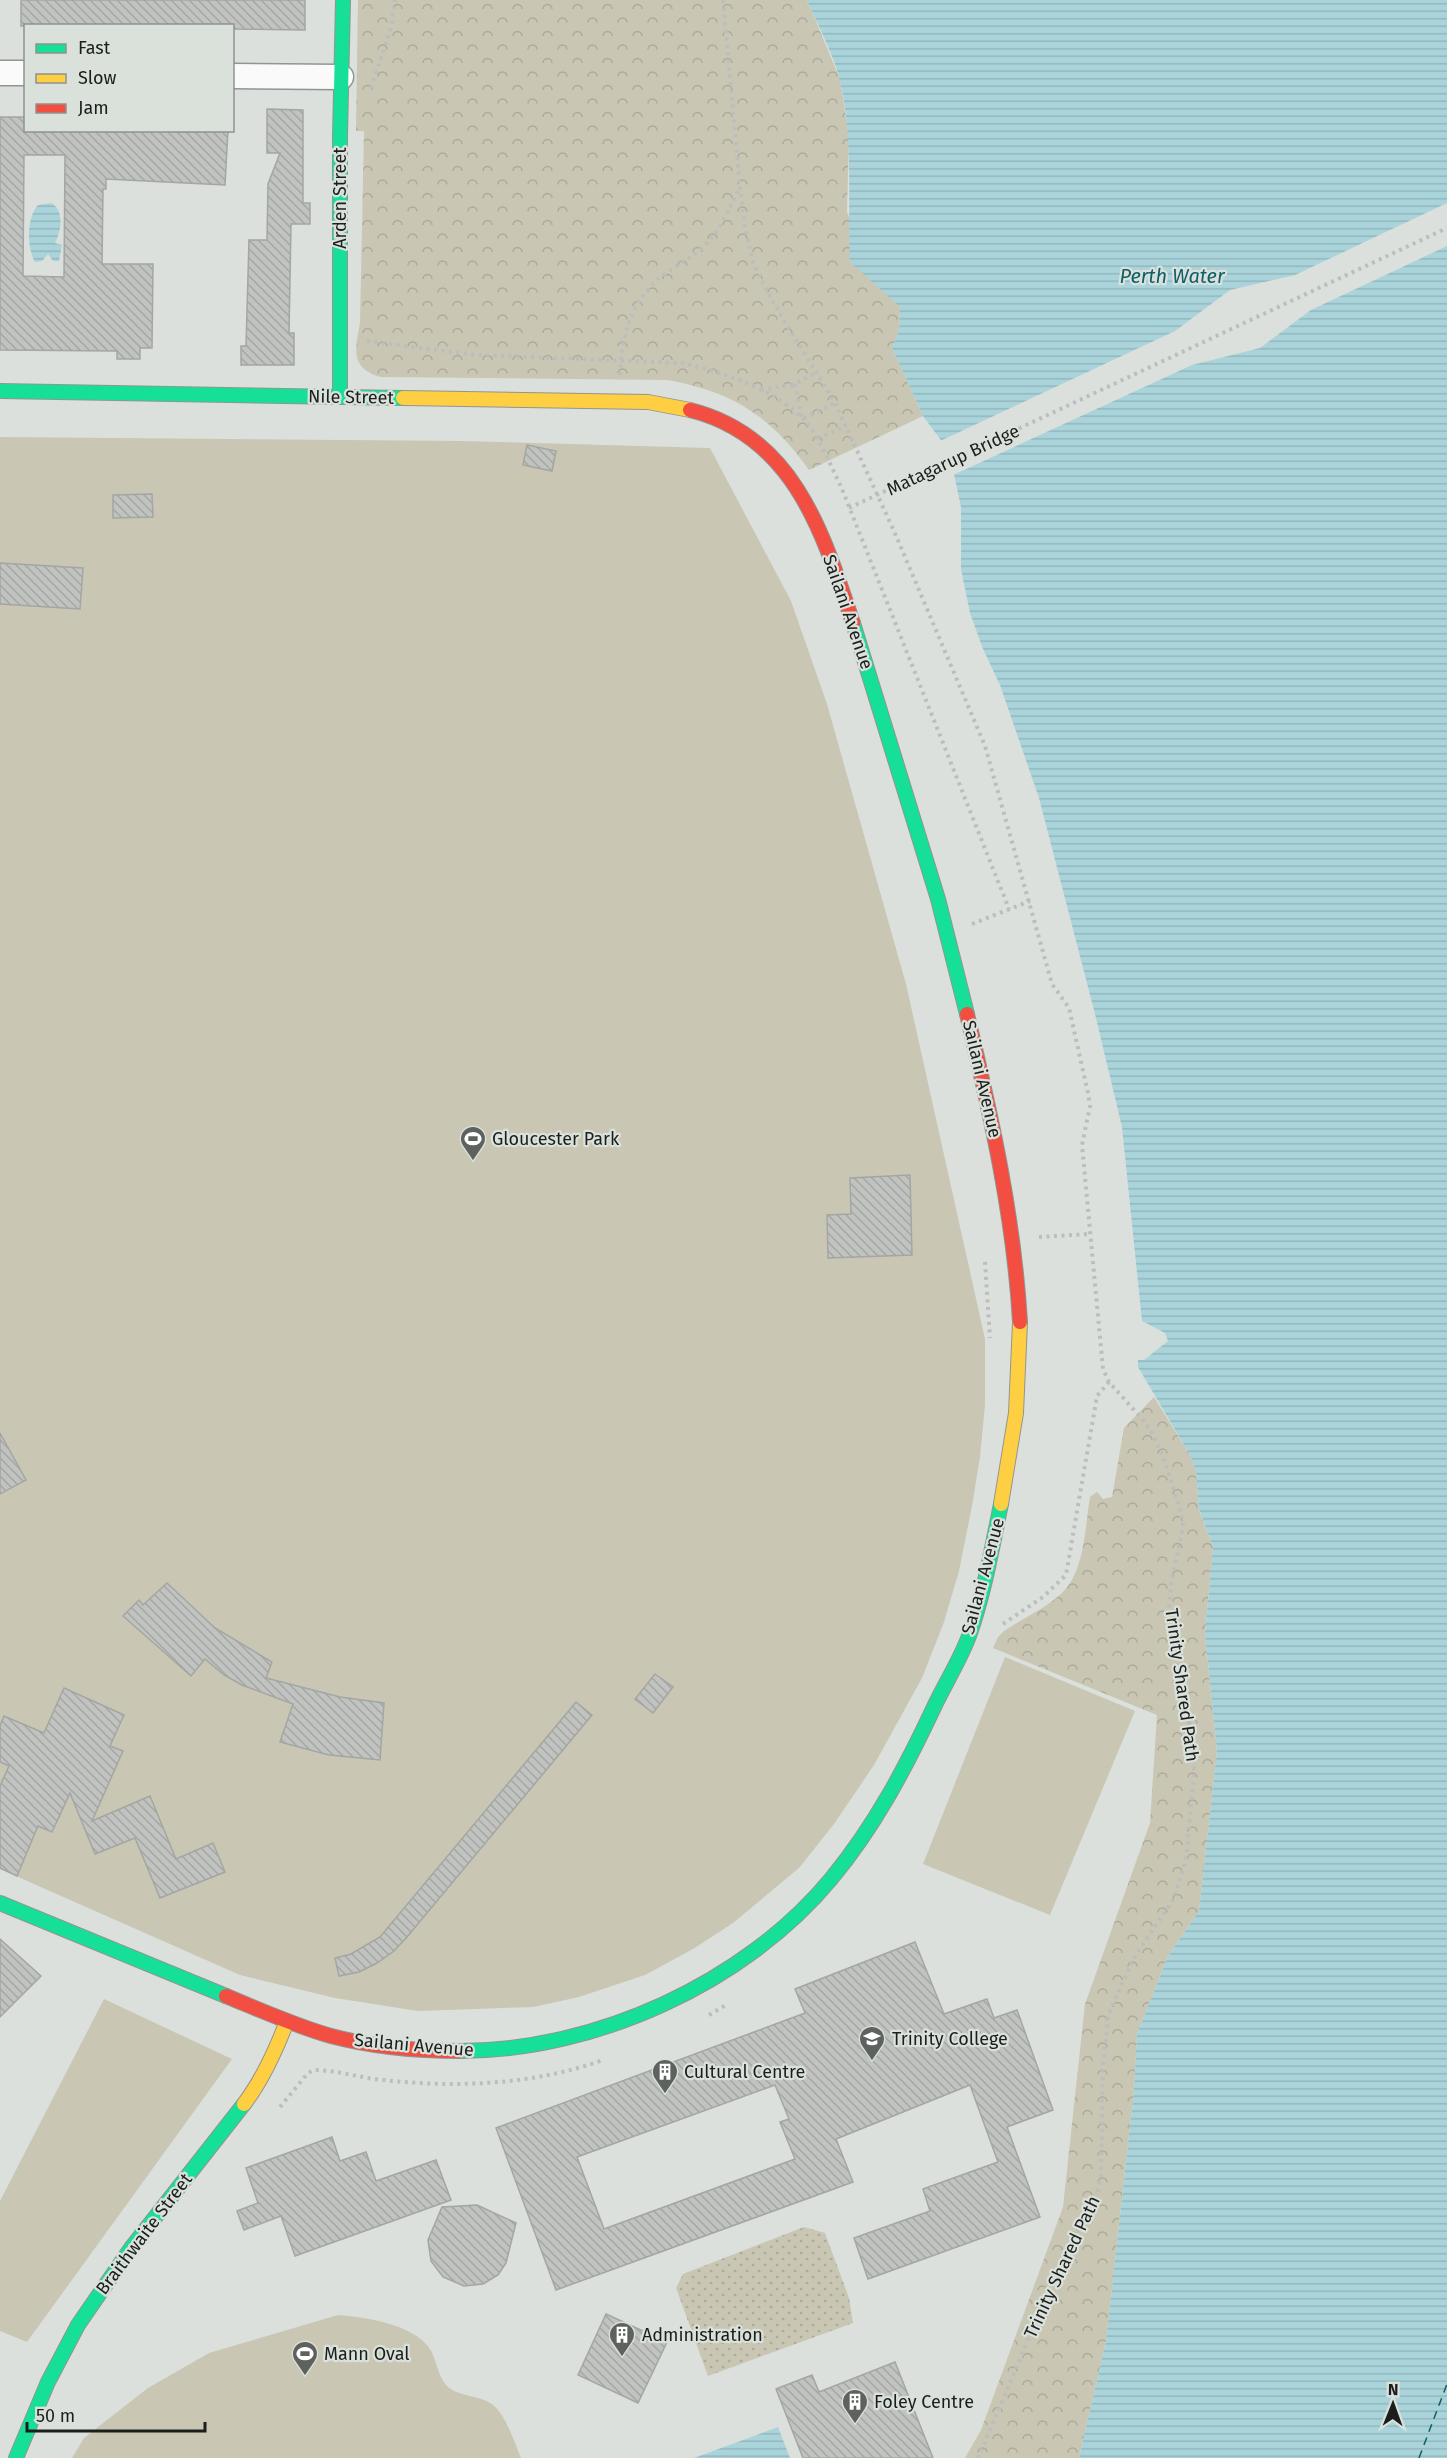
<svg xmlns="http://www.w3.org/2000/svg" width="1447" height="2458" font-family="'Fira Sans',sans-serif">
  <style>
    .grass { fill: url(#grass-dots) }
    .park { fill: url(#park-crowns) }
    .pitch { fill: #c9c7b3 }
    .water { fill: url(#water-rules) }
    .pier { fill: #dbe0dc }
    .lines { fill: none; stroke-linecap: round; stroke-linejoin: round }
    .ferry { stroke: #0d5f6a; stroke-width: 1.5; stroke-dasharray: 8 6; stroke-linecap: butt }
    .building { fill: url(#building-back-hatch); stroke: #a3a6a2; stroke-width: 1.5; fill-rule: evenodd }
    .street-casing { stroke: #919592; stroke-width: 27 }
    .fast-casing { stroke: #919592; stroke-width: 16 }
    .slow-casing { stroke: #919592; stroke-width: 16 }
    .jam-casing { stroke: #919592; stroke-width: 16 }
    .path { stroke: #bcbdbc; stroke-width: 4; stroke-dasharray: 3 4.5; stroke-linecap: butt }
    .street { stroke: #fafafa; stroke-width: 24 }
    .fast { stroke: #16e098; stroke-width: 14 }
    .slow { stroke: #ffcf43; stroke-width: 14 }
    .jam { stroke: #f24e42; stroke-width: 14 }
    .path-bridge { stroke: #bcbdbc; stroke-width: 4; stroke-dasharray: 3 4.5; stroke-linecap: butt }
    .labels { text-anchor: middle; dominant-baseline: central; stroke-width: 4.5; stroke-linejoin: round; paint-order: stroke }
    .street-label { font-size: 18px; fill: #1b1e1c; stroke: #dae1db }
    .poi-label { font-size: 18px; fill: #1b1e1c; stroke: #dae1db; text-anchor: start }
    .water-label { font-size: 20px; font-style: italic; fill: #0d5f6a; stroke: #dae1db }
  </style>
  <defs>
    <pattern id="grass-dots" width="8" height="8" patternUnits="userSpaceOnUse" patternTransform="scale(1.5)"><rect width="8" height="8" fill="#c9c7b3"/><path d="M2 2h.1M6 6h.1" fill="none" stroke="#acaa99" stroke-width="1.8" stroke-linecap="round"/></pattern>
    <pattern id="park-crowns" width="20" height="18" patternUnits="userSpaceOnUse" patternTransform="scale(1.5)"><rect width="20" height="18" fill="#c9c7b3"/><path d="M2 6a3 3 0 1 1 6 0M12 15a3 3 0 1 1 6 0" fill="none" stroke="#acaa99"/></pattern>
    <pattern id="water-rules" width="6" height="5" patternUnits="userSpaceOnUse" patternTransform="scale(1.5)"><rect width="6" height="5" fill="#aad4db"/><path d="M0 2.5h6" fill="none" stroke="#92b6bb"/></pattern>
    <pattern id="building-back-hatch" width="6" height="6" patternUnits="userSpaceOnUse" patternTransform="scale(1.5)"><rect width="6" height="6" fill="#c1c3c0"/><path d="M-1 5l2 2M0 0l6 6M5-1l2 2" fill="none" stroke="#a5a7a4"/></pattern>
  </defs>
  <rect width="100%" height="100%" fill="#dbe0dc"/>
  <polygon class="grass" points="804,2227 825,2233 849,2298 853,2323 708,2376 676,2288 683,2274"/>
  <g class="park">
    <path d="M358 0H807L840 79 849 137 847 212 878 285 900 307 899 330 892 348 923 416 809 470C771 416 731 391 667 380L381 377C350 369 355 349 360 323L364 131H356Z"/>
    <path d="M1154 1397 1190 1455 1196 1471 1199 1510 1213 1547 1205 1634 1217 1751 1199 1911 1168 1956 1137 2034 1134 2090 1106 2341 1079 2458H965L981 2430 1063 2207 1085 2004 1150 1823 1157 1715 993 1648 998 1637 1004 1631C1023 1618 1045 1609 1062 1593 1085 1571 1085 1526 1090 1497L1097 1492 1103 1499 1112 1497 1124 1428Z"/>
  </g>
  <g class="pitch">
    <polygon points="0,437 462,441 710,448 791,601 827,704 906,984 985,1339 985,1405 980,1457 972,1506 959,1571 944,1622 922,1678 874,1765 834,1824 799,1868 733,1923 693,1949 645,1975 579,1997 533,2007 418,2011 335,1998 240,1975 0,1869"/>
    <polygon points="1005,1657 1135,1711 1050,1915 923,1864"/>
    <polygon points="104,1999 232,2059 27,2342 0,2331 0,2201"/>
    <path d="M338 2315C364 2317 414 2324 430 2349 437 2360 437 2375 447 2386 458 2397 481 2395 493 2405 506 2415 515 2444 521 2458H72L84 2438 148 2388 209 2353Z"/>
  </g>
  <g class="water">
    <path d="M807 0H1447V2458H1079L1106 2341 1134 2090 1137 2034 1168 1956 1199 1911 1217 1751 1205 1634 1213 1547 1199 1509 1196 1471 1190 1455 1138 1367V1360H1144L1168 1341 1165 1333 1142 1321 1122 1127 1095 1014 1039 798 1000 685 983 649 970 613 961 569V507L949 451 923 416 892 348 899 330 900 307 850 262C847 201 854 141 840 81 835 57 817 24 807 0Z"/>
    <path d="M51 203C65 210 61 232 55 243L62 245 59 261H53L48 254 42 261 35 262C27 248 26 218 38 205Z"/>
    <polygon points="778,2427 790,2458 694,2458"/>
  </g>
  <polygon class="pier" points="1447,203 1447,246 1311,310 1260,348 1192,365 951,476 946,452 938,442 1175,331 1230,290 1295,275"/>
  <g class="lines">
    <polyline class="ferry" points="1419,2458 1447,2384"/>
  </g>
  <g class="building">
    <polygon points="21,0 305,0 305,30 232,29 232,26 21,26"/>
    <polygon points="267,109 303,110 303,203 310,203 310,224 291,224 289,333 294,333 294,365 241,365 241,346 246,346 249,240 267,240 268,184 280,153 267,153"/>
    <path d="M0 117H26V130H228L225 185 106 179V189H103L102 264H153L152 348H140V359H117V351L0 350ZM24 155H65L64 277 23 276Z"/>
    <polygon points="527,445 556,451 552,471 523,465"/>
    <polygon points="152,494 153,517 113,518 113,495"/>
    <polygon points="0,563 83,568 80,609 0,604"/>
    <polygon points="910,1175 912,1255 828,1258 827,1215 851,1214 850,1178"/>
    <polygon points="0,1433 26,1480 0,1494"/>
    <polygon points="167,1583 215,1628 272,1662 266,1678 340,1697 384,1703 380,1760 329,1755 280,1742 293,1704 242,1685 224,1675 205,1659 191,1676 123,1616 139,1600 143,1605"/>
    <polygon points="655,1674 673,1687 653,1713 635,1699"/>
    <polygon points="64,1688 124,1715 110,1746 123,1751 92,1821 150,1796 176,1859 213,1843 225,1872 160,1898 135,1838 95,1854 70,1793 52,1832 38,1826 17,1876 0,1868 0,1786 9,1766 0,1762 0,1726 4,1716 44,1733"/>
    <polygon points="576,1702 592,1715 407,1937 394,1951 377,1963 359,1972 339,1976 335,1958 351,1954 380,1937"/>
    <polygon points="0,1939 41,1976 0,2017"/>
    <path d="M915 1942 944 2014 987 1999 994 2018 1017 2010 1053 2110 1007 2127 1040 2217 868 2279 854 2238 930 2211 923 2189 998 2162 970 2085 836 2139 853 2182 556 2290 496 2128 805 2013 795 1989ZM775 2085 789 2119 780 2122 795 2159 604 2229 577 2157Z"/>
    <polygon points="332,2137 340,2161 366,2152 376,2181 436,2160 451,2200 295,2256 281,2216 244,2230 237,2211 258,2203 246,2168"/>
    <polygon points="477,2205 516,2223 506,2263 498,2275 483,2284 464,2286 443,2277 431,2261 428,2240 442,2207"/>
    <polygon points="606,2314 667,2342 638,2403 578,2375"/>
    <polygon points="895,2362 933,2458 803,2458 776,2389 812,2375 819,2392"/>
  </g>
  <g class="lines">
    <defs>
      <g id="street">
        <polyline points="0,73 26,73"/>
        <polyline points="232,76 341,77"/>
      </g>
      <g id="fast">
        <polyline points="0,391 403,398"/>
        <polyline points="340,397 340,137 343,0"/>
        <polyline points="853,623 938,899 967,1014"/>
        <polyline points="0,1903 226,1996"/>
        <path d="M460 2051C595 2051 745 1983 831 1879 875 1826 906 1767 935 1705 946 1682 960 1660 969 1636 984 1594 992 1548 1001 1504"/>
        <polyline points="16,2458 48,2382 78,2325 131,2248 244,2104"/>
      </g>
      <g id="slow">
        <polyline points="403,398 648,402 690,410"/>
        <polyline points="1001,1504 1016,1413 1020,1322"/>
        <path d="M244 2104C263 2079 276 2050 287 2021"/>
      </g>
      <g id="jam">
        <path d="M690 410C794 436 823 533 853 623"/>
        <path d="M967 1014C991 1116 1014 1217 1020 1322"/>
        <path d="M226 1996C260 2010 295 2026 331 2036 373 2047 417 2051 460 2051"/>
      </g>
    </defs>
    <use href="#street" class="street-casing"/>
    <use href="#fast" class="fast-casing"/>
    <use href="#slow" class="slow-casing"/>
    <use href="#jam" class="jam-casing"/>
    <g class="path">
      <polyline points="723,0 740,187 745,227 753,262 771,299 835,403 894,531 985,746 1052,984 1069,1008 1088,1093 1090,1106 1082,1145 1103,1369 1109,1382 1143,1420 1152,1433 1163,1456 1181,1512 1183,1526 1171,1586 1168,1617 1192,1736 1194,1773 1186,1860 1173,1900 1135,1956 1109,2013 1103,2063 1101,2177 1097,2194 1061,2263 978,2458"/>
      <polyline points="371,88 391,28 395,0"/>
      <path d="M367 341 476 355 682 363C723 372 784 392 810 427 823 446 832 468 842 489L1009 909"/>
      <path d="M620 375C621 336 631 301 662 276 677 265 694 257 707 243 722 227 730 207 740 187"/>
      <polyline points="795,384 802,419 835,403"/>
      <polyline points="761,390 795,384 817,372"/>
      <polyline points="818,439 846,426"/>
      <polyline points="972,924 1030,901"/>
      <polyline points="1039,1237 1090,1234"/>
      <polyline points="985,1262 990,1338"/>
      <polyline points="1003,1624 1043,1597 1066,1575 1097,1396 1109,1382"/>
      <polyline points="709,2015 726,2005"/>
      <path d="M280 2107 308 2073 314 2070C337 2070 360 2078 383 2080 456 2088 533 2085 603 2060"/>
    </g>
    <use href="#street" class="street"/>
    <use href="#fast" class="fast"/>
    <use href="#slow" class="slow"/>
    <use href="#jam" class="jam"/>
    <polyline class="path-bridge" points="849,508 1447,228"/>
  </g>
  <defs>
    <symbol id="stadium-pin" viewBox="-11 -11 22 30"><path d="M0 17L-7.5 6A9.5 9.5 0 1 1 7.5 6Z" fill="#5e625f" stroke="#dae1db"/><path d="M0-5a6.5 5 0 1 0 0 10a6.5 5 0 1 0 0-10ZM-3.5-1.8h7v3.6h-7Z" fill="#fff"/></symbol>
    <symbol id="school-pin" viewBox="-11 -11 22 30"><path d="M0 17L-7.5 6A9.5 9.5 0 1 1 7.5 6Z" fill="#5e625f" stroke="#dae1db"/><path d="M0-5L7-2L0 1L-7-2ZM-4 1L0 2.5L4 1V4Q0 6-4 4Z" fill="#fff"/></symbol>
    <symbol id="building-pin" viewBox="-11 -11 22 30"><path d="M0 17L-7.5 6A9.5 9.5 0 1 1 7.5 6Z" fill="#5e625f" stroke="#dae1db"/><path d="M-4-6H4V6H1V3H-1V6H-4ZM-2.5-4.3h1.7v1.8h-1.7ZM.8-4.3h1.7v1.8H.8ZM-2.5-1h1.7V.8h-1.7ZM.8-1h1.7V.8H.8Z" fill="#fff"/></symbol>
  </defs>
  <g fill-rule="evenodd">
    <use href="#stadium-pin" x="458" y="1124" width="30" height="40"/>
    <use href="#school-pin" x="857" y="2024" width="30" height="40"/>
    <use href="#building-pin" x="650" y="2057" width="30" height="40"/>
    <use href="#building-pin" x="607" y="2320" width="30" height="40"/>
    <use href="#stadium-pin" x="290" y="2339" width="30" height="40"/>
    <use href="#building-pin" x="840" y="2387" width="30" height="40"/>
  </g>
  <g class="labels">
    <g class="street-label">
      <text transform="translate(340 198) rotate(-90)">Arden Street</text>
      <text transform="translate(351 397) rotate(1)">Nile Street</text>
      <text transform="translate(953 460) rotate(-25)">Matagarup Bridge</text>
      <text transform="translate(848 612) rotate(71)">Sailani Avenue</text>
      <text transform="translate(982 1079) rotate(77)">Sailani Avenue</text>
      <text transform="translate(983 1576) rotate(-75)">Sailani Avenue</text>
      <text transform="translate(1182 1685) rotate(82)">Trinity Shared Path</text>
      <text transform="translate(414 2045) rotate(5)">Sailani Avenue</text>
      <text transform="translate(144 2234) rotate(-53)">Braithwaite Street</text>
      <text transform="translate(1062 2267) rotate(-65)">Trinity Shared Path</text>
    </g>
    <g class="poi-label">
      <text x="492" y="1139">Gloucester Park</text>
      <text x="892" y="2039">Trinity College</text>
      <text x="684" y="2072">Cultural Centre</text>
      <text x="642" y="2335">Administration</text>
      <text x="324" y="2354">Mann Oval</text>
      <text x="874" y="2402">Foley Centre</text>
    </g>
    <g class="water-label">
      <text x="1172" y="276">Perth Water</text>
    </g>
  </g>
  <rect x="24" y="24" width="210" height="108" fill="#dae1db" stroke="#8e938f" stroke-width="1.5"/>
  <rect x="36" y="44" width="30" height="9" fill="#16e098" stroke="#8e938f" stroke-width="1.5"/>
  <text x="78" y="54" font-size="18" fill="#1b1e1c">Fast</text>
  <rect x="36" y="74" width="30" height="9" fill="#ffcf43" stroke="#8e938f" stroke-width="1.5"/>
  <text x="78" y="84" font-size="18" fill="#1b1e1c">Slow</text>
  <rect x="36" y="104" width="30" height="9" fill="#f24e42" stroke="#8e938f" stroke-width="1.5"/>
  <text x="78" y="114" font-size="18" fill="#1b1e1c">Jam</text>
  <g transform="translate(1393 2404) rotate(1)" stroke="#dae1db" stroke-width="4.5" paint-order="stroke">
  <path d="M0-4.5L10 22L0 15L-10 22Z" fill="#1b1e1c"/>
  <text y="-9" font-size="16" font-weight="bold" text-anchor="middle" fill="#1b1e1c">N</text>
  </g>
  <path d="M27 2422v9h178v-9" fill="none" stroke="#1b1e1c" stroke-width="3"/>
  <text x="36" y="2422" font-size="18" fill="#1b1e1c" stroke="#dae1db" stroke-width="4.5" paint-order="stroke">50 m</text>
</svg>
